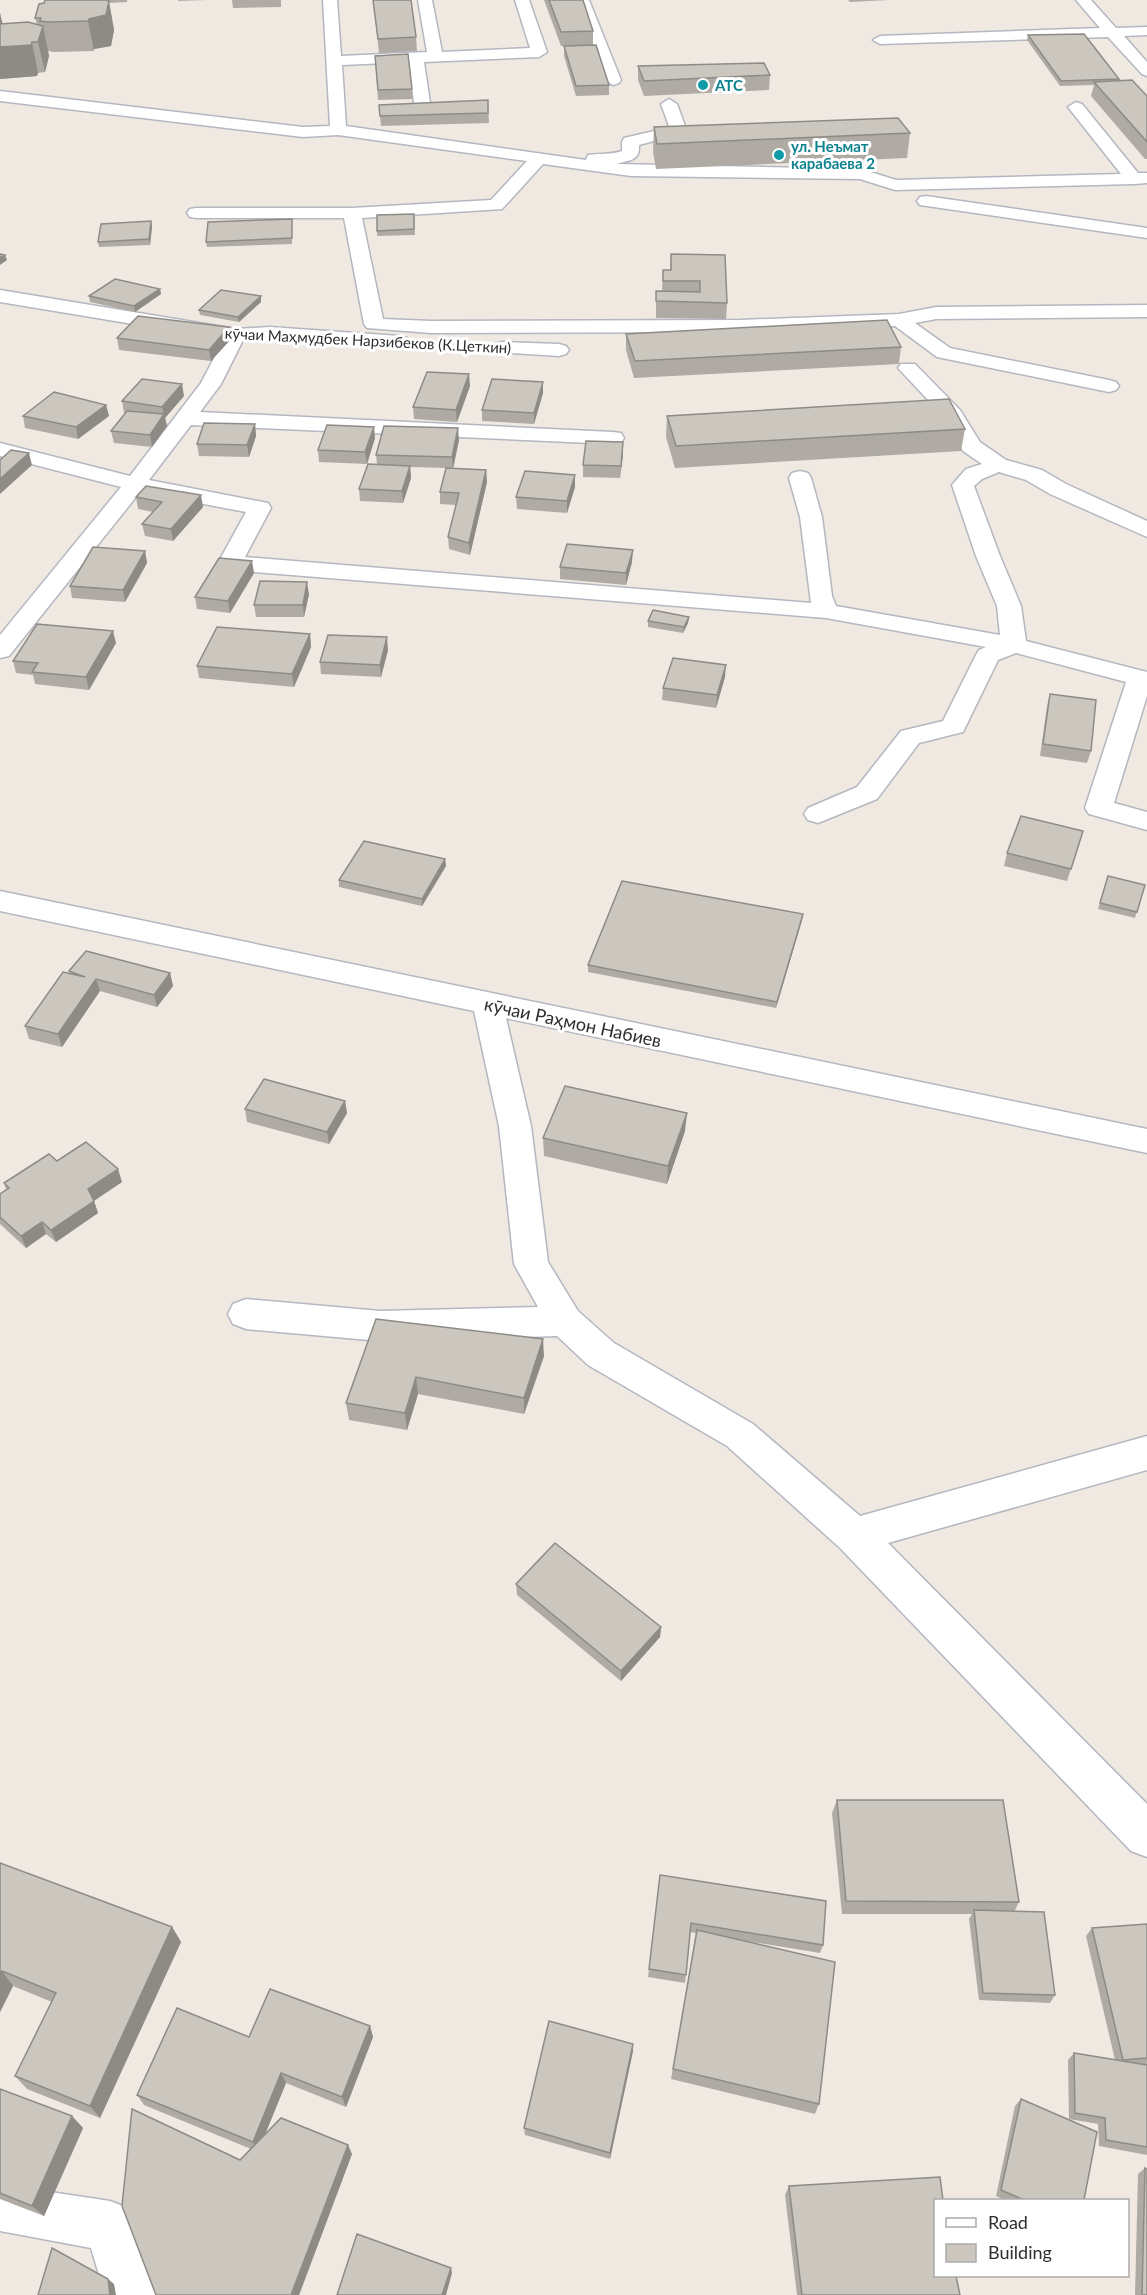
<svg xmlns="http://www.w3.org/2000/svg" width="1147" height="2295" font-family="Lato,sans-serif">
  <style>
    .lines { fill: none; stroke-linecap: round; stroke-linejoin: round }
    .minor-casing { stroke: #b4b7c1; stroke-width: 3 }
    .minor { fill: #fff; fill-rule: evenodd }
    .wall { fill: #afaba4 }
    .shaded-wall { fill: #8e8b86 }
    .building { fill: #cbc7bf; stroke: #8e8b86; stroke-width: 1.5 }
    .culture-dot { fill: #0f9aa8; stroke: #fff; stroke-width: 2 }
    .labels { text-anchor: middle; dominant-baseline: central; stroke-width: 6; stroke-linejoin: round; paint-order: stroke }
    .far-culture-label { font-size: 15px; font-weight: bold; fill: #0d838f; stroke: #fff; text-anchor: start }
    .far-street-label { font-size: 15px; fill: #2e2e2e; stroke: #fff }
    .street-label { font-size: 18px; fill: #2e2e2e; stroke: #fff }
  </style>
  <rect width="100%" height="100%" fill="#efe9e1"/>
  <g class="lines">
    <defs>
      <g id="minor">
        <path d="M323 0H337L341 56 427 52 418 0H432L442 52 530 48 515 0H529L547 52 539 57 424 62 430 103 422 108 414 103 409 62 342 65 346 126 586 160 588 155C600 153 611 155 622 151V142L624 138 667 128 669 126 661 104 669 99 677 104 685 126 679 134 639 145C640 161 630 160 617 164L861 169 896 180 1121 174 1068 107 1076 102 1082 104 1138 173H1147V183L1134 184 895 190 860 179 631 176 543 164 502 209 362 218 383 319 431 321 740 320 899 314 936 307 1147 305V317L936 319 915 323 950 348 1109 380 1116 382 1119 386 1116 390 1109 392 937 357 895 326 740 332 431 333 367 328 364 324 344 218H196L190 217 187 213 190 209 196 208H352L491 200 527 161 338 135 303 137 0 101V91L303 127 330 126Z"/>
        <polygon points="575,0 589,0 621,80 619,83 613,85 605,80"/>
        <polygon points="1076,0 1091,0 1116,28 1147,27 1147,35 1124,36 1147,62 1147,76 1142,74 1108,37 880,44 873,40 880,36 1100,28"/>
        <polygon points="926,196 1147,228 1147,238 920,205 917,201 920,197"/>
        <polygon points="0,290 236,329 269,327 400,336 407,338 410,342 407,346 400,348 269,339 243,340 221,384 200,412 613,432 621,433 624,438 621,443 613,444 191,425 149,480 268,503 271,508 245,557 811,603 800,517 789,478 792,473 800,471 808,473 811,478 822,517 832,596 836,606 1000,635 997,606 976,556 952,485 966,469 982,464 963,451 944,417 898,368 901,364 915,364 960,410 980,442 1006,460 1042,470 1066,484 1147,521 1147,537 1050,494 1026,480 999,472 982,479 974,486 1000,556 1021,606 1026,641 1147,672 1147,696 1114,803 1147,812 1147,830 1089,814 1085,808 1126,682 1016,653 998,660 963,732 919,743 877,799 818,823 808,820 804,814 808,808 857,787 901,731 943,721 976,655 979,650 986,647 826,618 230,570 222,568 218,563 246,512 140,492 9,656 0,658 0,635 121,487 0,456 0,443 130,476 201,383 224,339 0,302"/>
        <polygon points="502,342 559,344 566,346 569,350 566,354 559,356 495,352 492,348 495,344"/>
        <polygon points="0,891 1147,1129 1147,1153 506,1018 531,1126 548,1262 578,1311 614,1343 753,1424 860,1516 1147,1436 1147,1470 888,1543 1147,1804 1147,1857 1131,1851 840,1548 727,1446 588,1365 557,1336 380,1341 246,1329 233,1324 228,1314 233,1304 246,1299 380,1311 538,1307 514,1264 499,1126 474,1011 0,911"/>
        <polygon points="0,2181 44,2191 110,2201 128,2208 157,2295 105,2295 91,2248 0,2231"/>
      </g>
    </defs>
    <use href="#minor" class="minor-casing"/>
    <use href="#minor" class="minor"/>
  </g>
  <g class="wall">
    <polygon points="45,0 127,0 127,2 109,3 114,30 111,46 94,49 94,51 54,52 48,51 49,56 45,72 38,73 37,76 0,79 0,13 2,24 37,24 35,18 44,3"/>
    <polygon points="178,0 207,0 178,1"/>
    <polygon points="232,0 281,0 281,7 233,8"/>
    <polygon points="373,0 411,0 416,37 417,51 379,53"/>
    <polygon points="544,0 583,0 593,31 593,45 609,85 609,95 576,96 564,56 564,46 561,46"/>
    <polygon points="848,0 889,0 850,2"/>
    <polygon points="1028,35 1119,79 1119,81 1147,96 1147,159 1145,159 1091,96 1094,85 1060,86 1027,40"/>
    <polygon points="375,56 412,89 413,99 378,100"/>
    <polygon points="638,66 770,75 769,90 644,96 638,80"/>
    <polygon points="488,100 489,123 381,126 379,105"/>
    <polygon points="654,127 910,133 907,158 656,169 653,152"/>
    <polygon points="414,214 415,235 377,236 377,231"/>
    <polygon points="292,219 292,244 207,247 206,242"/>
    <polygon points="151,221 152,227 150,245 99,247 98,242"/>
    <polygon points="671,254 727,303 726,319 656,318 656,291 662,291 663,270 670,270"/>
    <polygon points="160,289 161,294 135,312 90,302 89,296"/>
    <polygon points="261,302 239,322 200,315 199,310"/>
    <polygon points="626,334 901,347 899,364 634,378 626,350"/>
    <polygon points="117,338 231,339 211,361 119,350"/>
    <polygon points="543,382 543,393 534,424 482,421 482,410"/>
    <polygon points="470,386 457,422 414,419 413,407"/>
    <polygon points="184,396 165,418 167,426 152,447 114,443 111,431 125,413 124,413 122,401"/>
    <polygon points="106,405 109,416 78,439 25,428 23,416"/>
    <polygon points="667,416 965,429 961,451 675,468 666,437"/>
    <polygon points="255,424 256,436 249,457 199,456 197,444"/>
    <polygon points="375,438 367,464 319,462 318,450"/>
    <polygon points="459,440 453,468 486,470 487,482 470,555 449,549 448,537 456,505 440,504 440,492 446,468 410,467 411,478 403,503 360,501 359,489 377,464 376,455"/>
    <polygon points="623,454 620,478 583,477 583,465"/>
    <polygon points="575,475 575,487 567,513 517,509 516,497"/>
    <polygon points="136,497 203,507 173,541 145,536 142,524 153,512 138,509"/>
    <polygon points="145,551 147,563 125,602 72,598 70,586"/>
    <polygon points="632,562 626,585 560,579 560,567"/>
    <polygon points="254,573 230,613 197,609 195,597"/>
    <polygon points="309,594 304,617 256,617 254,605"/>
    <polygon points="689,617 688,623 683,633 648,627 648,621"/>
    <polygon points="310,634 311,647 294,687 199,678 197,666"/>
    <polygon points="116,643 89,690 35,684 33,675 16,673 13,661"/>
    <polygon points="388,650 381,677 321,674 320,662"/>
    <polygon points="725,677 716,708 662,700 663,688"/>
    <polygon points="1050,694 1091,751 1087,763 1040,756 1047,706"/>
    <polygon points="1083,831 1067,881 1004,866 1007,853"/>
    <polygon points="445,859 446,866 422,906 339,887 339,880"/>
    <polygon points="1108,876 1145,885 1135,918 1098,909"/>
    <polygon points="802,920 776,1008 588,972 588,965"/>
    <polygon points="69,971 170,973 173,986 157,1007 100,991 62,1047 29,1039 25,1026 70,974"/>
    <polygon points="345,1101 347,1113 329,1144 247,1122 245,1109"/>
    <polygon points="685,1131 667,1184 544,1156 543,1138"/>
    <polygon points="57,1161 122,1182 94,1201 98,1213 56,1242 46,1234 26,1248 0,1224 0,1194 6,1189 4,1183"/>
    <polygon points="376,1319 544,1356 524,1414 418,1394 407,1430 349,1420 346,1403"/>
    <polygon points="516,1584 661,1627 660,1637 621,1681 517,1595"/>
    <polygon points="837,1800 1019,1902 1014,1912 1055,1995 1050,2003 979,2000 969,1919 972,1914 842,1914 832,1813"/>
    <polygon points="0,1863 172,1927 181,1942 100,2118 27,2089 15,2076 52,2002 13,1986 0,2012"/>
    <polygon points="660,1875 823,1945 820,1953 740,1940 819,2104 815,2114 671,2079 696,1933 690,1932 685,1983 648,1977"/>
    <polygon points="1147,1924 1147,2155 1099,2146 1098,2124 1069,2119 1068,2060 1074,2053 1115,2060 1086,1936 1092,1928"/>
    <polygon points="370,2026 373,2037 346,2107 286,2083 265,2134 352,2154 299,2295 156,2295 240,2160 251,2149 144,2105 137,2095 249,2037"/>
    <polygon points="633,2044 633,2051 610,2159 525,2135 524,2128"/>
    <polygon points="0,2089 72,2116 83,2128 44,2216 0,2199"/>
    <polygon points="1021,2099 1084,2200 1005,2200 996,2196 1015,2106"/>
    <polygon points="1145,2168 1147,2295 1135,2295 1138,2174"/>
    <polygon points="789,2186 960,2295 797,2295 785,2195"/>
  </g>
  <g class="shaded-wall">
    <polygon points="109,1 114,30 111,46 94,49 94,51 88,21 89,19"/>
    <polygon points="0,13 5,34 32,42 38,73 37,76 0,79"/>
    <polygon points="43,26 49,56 45,72 38,42"/>
    <polygon points="151,221 152,227 150,245 149,239"/>
    <polygon points="5,255 7,260 0,265 0,258"/>
    <polygon points="160,289 161,294 135,312 134,306"/>
    <polygon points="261,296 261,302 239,322 238,317"/>
    <polygon points="229,327 231,339 211,361 209,350"/>
    <polygon points="469,374 470,386 457,422 456,410"/>
    <polygon points="543,382 543,393 534,424 534,413"/>
    <polygon points="182,384 184,396 165,418 167,426 152,447 150,435 164,415 162,407"/>
    <polygon points="106,405 109,416 78,439 76,427"/>
    <polygon points="255,424 256,436 249,457 247,445"/>
    <polygon points="374,427 375,438 367,464 365,452"/>
    <polygon points="458,428 459,440 453,469 452,457"/>
    <polygon points="623,442 623,454 620,478"/>
    <polygon points="29,453 32,465 0,494 0,479"/>
    <polygon points="410,466 411,478 403,503 402,491"/>
    <polygon points="486,470 487,482 470,555 469,543"/>
    <polygon points="575,475 575,487 567,513 567,501"/>
    <polygon points="201,495 203,507 173,541 171,529"/>
    <polygon points="633,550 632,562 626,585 626,573"/>
    <polygon points="145,551 147,563 125,602 123,590"/>
    <polygon points="252,561 254,573 230,613 228,601"/>
    <polygon points="307,582 309,594 304,617 303,605"/>
    <polygon points="689,617 688,623 683,633 684,627"/>
    <polygon points="113,631 116,643 89,690 86,677"/>
    <polygon points="310,634 311,647 294,687 292,674"/>
    <polygon points="387,637 388,650 381,677 380,665"/>
    <polygon points="726,665 725,677 716,708 717,695"/>
    <polygon points="445,859 446,866 422,906 422,899"/>
    <polygon points="803,914 802,920 776,1008 777,1002"/>
    <polygon points="170,973 173,986 157,1007 154,995"/>
    <polygon points="96,979 100,991 62,1047 58,1034"/>
    <polygon points="345,1101 347,1113 329,1144 327,1132"/>
    <polygon points="687,1113 685,1131 667,1184 668,1166"/>
    <polygon points="118,1169 122,1182 92,1202 88,1189"/>
    <polygon points="94,1201 98,1213 56,1242 51,1230"/>
    <polygon points="42,1222 46,1234 26,1248 21,1236"/>
    <polygon points="543,1339 544,1356 524,1414 524,1398"/>
    <polygon points="416,1377 418,1394 407,1430 405,1413"/>
    <polygon points="661,1627 660,1637 621,1681 621,1671"/>
    <polygon points="172,1927 181,1942 100,2118 90,2106"/>
    <polygon points="2,1971 13,1986 0,2012 0,1974"/>
    <polygon points="370,2026 373,2037 346,2107 342,2097"/>
    <polygon points="633,2044 633,2051 610,2159 610,2153"/>
    <polygon points="281,2073 286,2083 258,2152 253,2142"/>
    <polygon points="72,2116 83,2128 44,2216 32,2206"/>
    <polygon points="348,2145 352,2154 299,2295 291,2295"/>
    <polygon points="451,2268 452,2273 446,2295 442,2295"/>
    <polygon points="108,2279 114,2284 116,2295 110,2295"/>
  </g>
  <g class="building">
    <polygon points="45,0 106,0 109,1 106,15 89,19 88,21 48,22 40,21 41,18 35,18 39,4 44,3"/>
    <polygon points="373,0 411,0 416,37 378,39"/>
    <polygon points="549,0 583,0 593,31 561,32"/>
    <polygon points="28,22 43,26 38,42 32,42 31,45 0,47 0,24"/>
    <polygon points="1084,34 1119,79 1061,81 1028,35"/>
    <polygon points="596,45 609,85 576,86 564,46"/>
    <polygon points="408,54 412,89 378,90 375,56"/>
    <polygon points="764,63 770,75 644,81 638,66"/>
    <polygon points="1132,80 1147,96 1147,142 1094,82"/>
    <polygon points="488,100 488,113 380,116 379,105"/>
    <polygon points="898,118 910,133 657,144 654,127"/>
    <polygon points="414,214 414,229 377,231 377,215"/>
    <polygon points="292,219 292,238 206,242 208,222"/>
    <polygon points="151,221 149,239 98,242 101,224"/>
    <polygon points="0,254 5,255 0,258"/>
    <polygon points="671,254 725,255 727,303 656,301 656,291 700,292 700,281 663,281 663,270 671,270"/>
    <polygon points="115,279 160,289 134,306 89,296"/>
    <polygon points="221,290 261,296 238,317 199,310"/>
    <polygon points="138,316 229,327 209,350 117,338"/>
    <polygon points="887,320 901,347 635,361 626,334"/>
    <polygon points="427,372 469,374 456,410 413,407"/>
    <polygon points="142,379 182,384 162,407 122,401"/>
    <polygon points="492,379 543,382 534,413 482,410"/>
    <polygon points="54,392 106,405 76,427 23,416"/>
    <polygon points="949,399 965,429 676,446 667,416"/>
    <polygon points="127,411 164,414 150,435 111,431"/>
    <polygon points="204,423 255,424 247,445 197,444"/>
    <polygon points="327,425 374,427 365,452 318,450"/>
    <polygon points="384,426 458,428 452,457 376,455"/>
    <polygon points="586,441 623,442 621,466 583,465"/>
    <polygon points="11,450 29,453 0,479 0,460"/>
    <polygon points="368,464 410,466 402,491 359,489"/>
    <polygon points="446,468 486,470 469,543 448,537 459,493 440,492"/>
    <polygon points="525,471 575,475 567,501 516,497"/>
    <polygon points="146,486 201,495 171,529 142,524 162,502 136,497"/>
    <polygon points="567,544 633,550 626,573 560,567"/>
    <polygon points="93,547 145,551 123,590 70,586"/>
    <polygon points="219,558 252,561 228,601 195,597"/>
    <polygon points="260,581 307,582 303,605 254,605"/>
    <polygon points="653,610 689,617 684,627 648,621"/>
    <polygon points="37,624 113,631 86,677 32,672 38,663 13,661"/>
    <polygon points="217,627 310,634 292,674 197,666"/>
    <polygon points="328,635 387,637 380,665 320,662"/>
    <polygon points="673,658 726,665 717,695 663,688"/>
    <polygon points="1050,694 1096,700 1091,751 1043,744"/>
    <polygon points="1021,816 1083,831 1071,869 1007,853"/>
    <polygon points="364,841 445,859 422,899 339,880"/>
    <polygon points="1108,876 1145,885 1137,912 1100,903"/>
    <polygon points="622,881 803,914 777,1002 588,965"/>
    <polygon points="86,951 170,973 154,995 96,979 58,1034 25,1026 63,972 85,977 69,971"/>
    <polygon points="264,1079 345,1101 327,1132 245,1109"/>
    <polygon points="565,1086 687,1113 668,1166 543,1138"/>
    <polygon points="86,1142 118,1169 88,1189 94,1201 51,1230 42,1222 21,1236 0,1217 0,1194 9,1188 4,1183 49,1154 57,1161"/>
    <polygon points="376,1319 543,1339 524,1398 416,1377 405,1413 346,1403"/>
    <polygon points="555,1543 661,1627 621,1671 516,1584"/>
    <polygon points="837,1800 1003,1800 1019,1902 846,1901"/>
    <polygon points="0,1863 172,1927 90,2106 15,2076 56,1993 2,1971 0,1974"/>
    <polygon points="660,1875 826,1901 823,1945 691,1923 686,1975 649,1969"/>
    <polygon points="974,1910 1044,1912 1055,1995 983,1993"/>
    <polygon points="1147,1924 1147,2058 1123,2060 1092,1928"/>
    <polygon points="697,1930 835,1962 819,2104 673,2069"/>
    <polygon points="270,1989 370,2026 342,2097 281,2073 253,2142 137,2095 177,2008 249,2037"/>
    <polygon points="549,2021 633,2044 610,2153 524,2128"/>
    <polygon points="1074,2053 1147,2065 1147,2147 1106,2140 1105,2118 1075,2113"/>
    <polygon points="0,2089 72,2116 32,2206 0,2193"/>
    <polygon points="1021,2099 1097,2132 1084,2200 1024,2200 1001,2190"/>
    <polygon points="132,2109 240,2160 281,2118 348,2145 291,2295 156,2295 122,2206"/>
    <polygon points="1145,2168 1147,2169 1147,2295 1142,2295"/>
    <polygon points="940,2177 943,2200 936,2200 936,2276 956,2276 960,2295 802,2295 789,2186"/>
    <polygon points="357,2234 451,2268 442,2295 337,2295"/>
    <polygon points="52,2248 108,2279 110,2295 38,2295"/>
  </g>
  <g class="culture-dot">
    <circle cx="703" cy="85" r="6"/>
    <circle cx="779" cy="155" r="6"/>
  </g>
  <g class="labels">
    <g class="far-culture-label">
      <text x="715" y="85">АТС</text>
      <text x="791" y="146">ул. Неъмат<tspan x="791" dy="17">карабаева 2</tspan></text>
    </g>
    <g class="far-street-label">
      <text transform="translate(368 340) rotate(3)">кӯчаи Маҳмудбек Нарзибеков (К.Цеткин)</text>
    </g>
    <g class="street-label">
      <text transform="translate(573 1022) rotate(12)">кӯчаи Раҳмон Набиев</text>
    </g>
  </g>
  <rect x="934" y="2199" width="195" height="78" fill="#ffffff" stroke="#ababab" stroke-width="1.5"/>
  <rect x="946" y="2218" width="30" height="9" fill="#ffffff" stroke="#ababab" stroke-width="1.5"/>
  <text x="988" y="2229" font-size="18" fill="#2e2e2e">Road</text>
  <rect x="946" y="2244" width="30" height="18" fill="#cbc7bf" stroke="#ababab" stroke-width="1.5"/>
  <text x="988" y="2259" font-size="18" fill="#2e2e2e">Building</text>
</svg>
